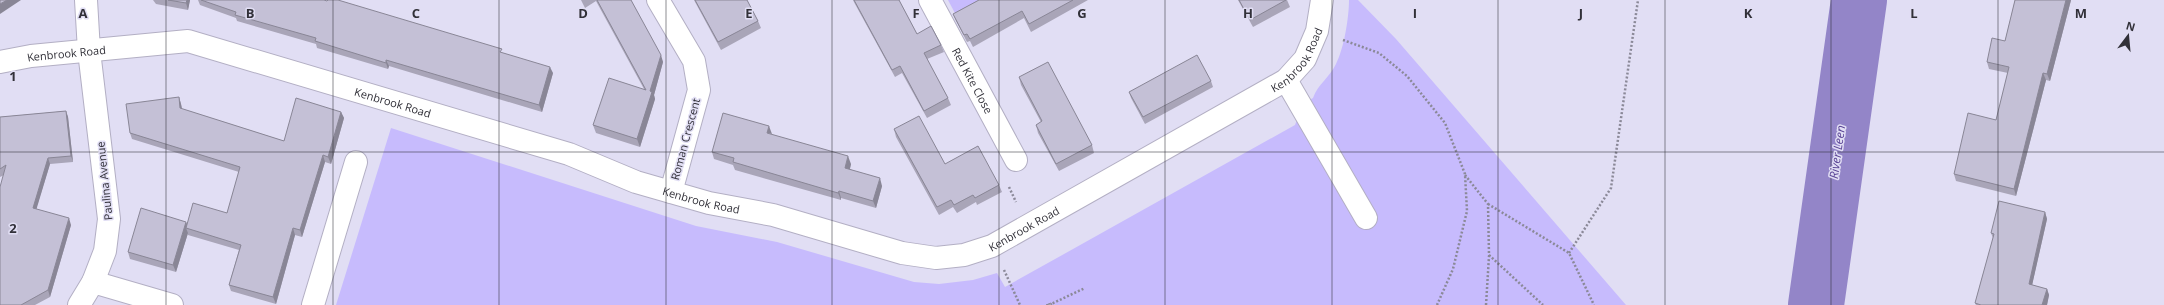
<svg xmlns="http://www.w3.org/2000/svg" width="2164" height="305" font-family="'Open Sans',sans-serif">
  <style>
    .green { fill: #c7bbfd }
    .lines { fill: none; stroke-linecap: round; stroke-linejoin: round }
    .river { stroke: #9385c8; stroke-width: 56 }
    .minor-casing { stroke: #b3afc4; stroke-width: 24 }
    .path { stroke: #8b8998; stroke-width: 2.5; stroke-dasharray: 2 2; stroke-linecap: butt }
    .minor { stroke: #fff; stroke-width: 22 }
    .wall { fill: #a9a5b8 }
    .shaded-wall { fill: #898696 }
    .building { fill: #c4c0d6; stroke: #898696 }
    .grid { fill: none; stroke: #313038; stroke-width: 1; stroke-opacity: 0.55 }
    .labels { text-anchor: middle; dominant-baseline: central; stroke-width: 3; stroke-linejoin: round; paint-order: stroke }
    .street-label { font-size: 11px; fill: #313038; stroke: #e1def4 }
    .water-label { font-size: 12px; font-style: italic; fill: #5b4596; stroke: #e1def4 }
    .grid-label { font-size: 13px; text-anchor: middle; font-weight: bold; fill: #313038; stroke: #e1def4; stroke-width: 3; stroke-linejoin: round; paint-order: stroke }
  </style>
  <rect width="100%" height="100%" fill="#e1def4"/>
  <g class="green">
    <polygon points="948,0 991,0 957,17"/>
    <path d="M1349 0H1358L1396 39 1626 305H336L391 128 696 226 777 242 914 282 939 284 973 280 997 273 1005 287 1295 125 1298 117 1293 109 1313 98C1318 84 1330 77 1336 64 1344 48 1349 18 1349 0Z"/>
  </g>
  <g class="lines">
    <polyline class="river" points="1816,305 1859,0"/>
    <defs>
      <g id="minor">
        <polyline points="658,0 694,61 699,90 671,192"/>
        <path id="s1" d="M930 0 1016 160"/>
        <path id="s2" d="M0 62 31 56 188 41 569 154 636 182 709 203 773 215 902 253 936 258 964 255 992 246 1286 80 1305 59 1317 31 1322 0"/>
        <polyline points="1286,80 1366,218"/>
        <polyline points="93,282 172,305"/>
        <polyline points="79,305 93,282 105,251 109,219 89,51 86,0"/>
        <polyline points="313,305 356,162"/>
      </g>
    </defs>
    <use href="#minor" class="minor-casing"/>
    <g class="path">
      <polyline points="1343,40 1379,53 1407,76 1445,123 1465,174 1467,211 1453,269 1437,305"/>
      <polyline points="1465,175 1488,204 1489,255 1543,305"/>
      <polyline points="1009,187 1016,202"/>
      <polyline points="1488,204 1569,253 1594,305"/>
      <polyline points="1569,253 1611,188 1638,0"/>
      <polyline points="1004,270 1020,305"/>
      <polyline points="1049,305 1085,288"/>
      <polyline points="1486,305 1489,256"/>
    </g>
    <use href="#minor" class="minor"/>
  </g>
  <g class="wall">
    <polygon points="153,0 190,0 188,10 156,4"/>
    <polygon points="198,0 324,0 503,53 553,73 542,112 389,66 388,69 317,48 316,44 237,21 236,18 200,5"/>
    <polygon points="581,0 631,0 663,62 654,95 655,99 640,147 596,133 593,125 644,89 596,1 585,8"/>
    <polygon points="694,0 747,0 758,21 761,28 721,50"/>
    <polygon points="853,0 899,0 917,34 941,45 944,52 927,59 948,98 951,105 927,118 902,73 895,77 855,4"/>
    <polygon points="979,0 1088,0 1031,32 1024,18 973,47 970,41 967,42 956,21 953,14"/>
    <polygon points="1238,0 1287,0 1290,7 1253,27"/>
    <polygon points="2015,0 2071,0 2050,81 2046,80 2016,196 1956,181 1954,174 1996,120 2008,73 1989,69 1987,62 2005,41"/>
    <polygon points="1019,77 1092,145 1094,153 1059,171 1038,133 1036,125 1041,122 1021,85"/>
    <polygon points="1211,81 1213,87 1145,124 1131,98 1129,92"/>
    <polygon points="179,97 181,104 182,109 284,141 341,112 344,118 331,164 325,162 302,237 295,235 276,304 231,291 229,285 239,250 188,235 188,233 176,272 130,259 128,252 187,223 227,213 239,172 132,139 130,133"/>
    <polygon points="66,111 68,117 73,162 50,164 36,209 71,225 50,297 35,305 0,305 4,175 0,177 0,117"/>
    <polygon points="894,129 945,164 999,185 1002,192 977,205 976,202 957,213 953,207 939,215 896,137"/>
    <polygon points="712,152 851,164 850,169 882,186 876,208 841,198 841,200 735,170 733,165 714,159"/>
    <polygon points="2045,212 2047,219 2032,285 2047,289 2049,295 2047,305 1976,305 1975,303 1993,238 1991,233"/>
  </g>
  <g class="shaded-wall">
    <polygon points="7,0 21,0 0,14 0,4"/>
    <polygon points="187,0 190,0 188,10 186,3"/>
    <polygon points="2066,0 2071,0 2050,81 2047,74"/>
    <polygon points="661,55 663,62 654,95 655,99 640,147 637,139 650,91"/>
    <polygon points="386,60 389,66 388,69 386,63"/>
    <polygon points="550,67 553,73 542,112 539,105"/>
    <polygon points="2043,73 2046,80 2016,196 2014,189"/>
    <polygon points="179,97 181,104 183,115 180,108"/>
    <polygon points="66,111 68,117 73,162 71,156"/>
    <polygon points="341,112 344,118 331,164 328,157"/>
    <polygon points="769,126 772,134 767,133"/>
    <polygon points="323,155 325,162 302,237 300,230"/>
    <polygon points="848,156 851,164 848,176 845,168"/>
    <polygon points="48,158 50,164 35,214 33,208"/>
    <polygon points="880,178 882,186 876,208 873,201"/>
    <polygon points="839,191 841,198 841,200 838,193"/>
    <polygon points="2045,212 2047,219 2031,290 2029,284"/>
    <polygon points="69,218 71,225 50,297 48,290"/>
    <polygon points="186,222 189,229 186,228 188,233 176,272 173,265"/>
    <polygon points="293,228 295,235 276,304 273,297"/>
    <polygon points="2047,289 2049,295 2047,305 2042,305"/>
  </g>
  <g class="building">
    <polygon points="0,0 7,0 0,4"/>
    <polygon points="168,0 187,0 186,3"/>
    <polygon points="201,0 324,0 327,1 328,0 338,0 502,49 500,52 550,67 539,105 386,60 386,63 315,41 316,38 235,15 236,12"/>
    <polygon points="597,0 631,0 661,55 650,91 652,92 637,139 593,125 609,78 646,90"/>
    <polygon points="695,0 747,0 758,21 718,42"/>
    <polygon points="854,0 899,0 917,34 931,26 941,45 924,53 948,98 924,111 900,66 892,70"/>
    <polygon points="979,0 1073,0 1029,24 1022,11 970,39 967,34 964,35 953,14"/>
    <polygon points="1239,0 1286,0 1250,20"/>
    <polygon points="2015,0 2066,0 2047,74 2043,73 2014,189 1954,174 1968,113 1996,120 2009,67 1987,62 1992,38 2005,41"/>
    <polygon points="1197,55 1211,81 1143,117 1129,92"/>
    <polygon points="1048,62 1092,145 1056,164 1036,125 1042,121 1019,77"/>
    <polygon points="179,97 180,108 284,141 296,98 341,112 328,157 323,155 300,230 293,228 273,297 229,285 241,245 186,228 193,203 227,213 240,167 130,133 126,104"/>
    <polygon points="66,111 71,156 48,158 33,208 69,218 48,290 21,305 0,305 0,187 6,165 0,169 0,117"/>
    <polygon points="723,113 769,126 767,133 848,156 845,168 880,178 873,201 839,191 838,193 733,162 734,158 712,152"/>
    <polygon points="919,116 945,164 978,146 999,185 975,198 973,195 954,205 951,200 937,207 894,129"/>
    <polygon points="1999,201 2045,212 2029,284 2047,289 2042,305 1981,305 1975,303 1994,234 1991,233"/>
    <polygon points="141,208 186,222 173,265 128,252"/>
    <polygon points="1051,303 1052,305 1046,305"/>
  </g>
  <path class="grid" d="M166 0V305M333 0V305M499 0V305M666 0V305M832 0V305M999 0V305M1165 0V305M1332 0V305M1498 0V305M1665 0V305M1831 0V305M1998 0V305M0 152H2164"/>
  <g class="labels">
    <g class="street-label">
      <text stroke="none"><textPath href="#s2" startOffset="67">Kenbrook Road</textPath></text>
      <text stroke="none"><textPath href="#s2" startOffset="1387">Kenbrook Road</textPath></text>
      <text stroke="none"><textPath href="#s1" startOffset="91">Red Kite Close</textPath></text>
      <text stroke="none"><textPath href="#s2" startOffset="403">Kenbrook Road</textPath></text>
      <text transform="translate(685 139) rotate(-75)">Roman Crescent</text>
      <text transform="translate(104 181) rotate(-96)">Paulina Avenue</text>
      <text stroke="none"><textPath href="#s2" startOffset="727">Kenbrook Road</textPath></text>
      <text stroke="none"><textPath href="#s2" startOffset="1063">Kenbrook Road</textPath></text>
    </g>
    <g class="water-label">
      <text transform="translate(1837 152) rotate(-82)">River Leen</text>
    </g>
  </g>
  <g class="grid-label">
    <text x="83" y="18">A</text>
    <text x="250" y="18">B</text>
    <text x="416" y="18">C</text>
    <text x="583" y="18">D</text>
    <text x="749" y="18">E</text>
    <text x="916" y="18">F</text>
    <text x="1082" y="18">G</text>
    <text x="1248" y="18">H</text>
    <text x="1415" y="18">I</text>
    <text x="1581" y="18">J</text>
    <text x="1748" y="18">K</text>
    <text x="1914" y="18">L</text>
    <text x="2081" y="18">M</text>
    <text x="13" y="81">1</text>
    <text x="13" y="233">2</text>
  </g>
  <g transform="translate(2128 36) rotate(16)" stroke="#e1def4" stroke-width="3" paint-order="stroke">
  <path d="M0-3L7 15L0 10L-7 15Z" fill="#313038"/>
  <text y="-6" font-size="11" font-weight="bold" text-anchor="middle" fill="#313038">N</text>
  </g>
</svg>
